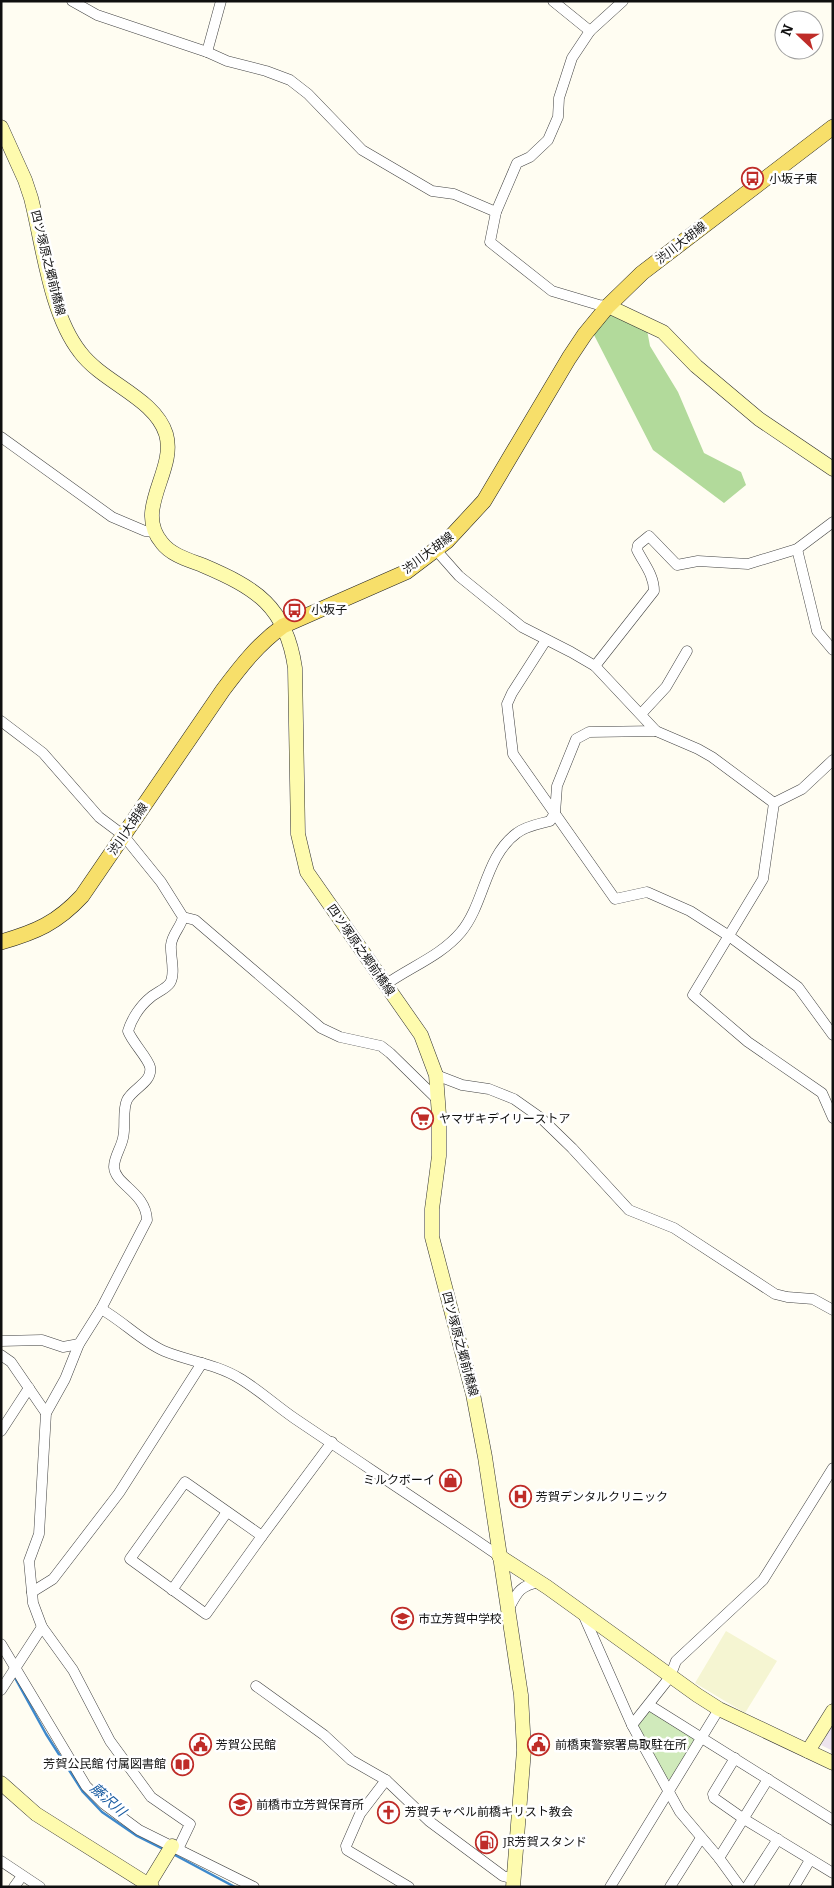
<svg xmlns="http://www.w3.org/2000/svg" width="834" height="1888" font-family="Bitter,'Noto Sans JP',serif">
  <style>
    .industrial { fill: #ede4ee }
    .farmland { fill: #f5f5d2 }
    .green { fill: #d0eabb }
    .forest { fill: #b2da9b }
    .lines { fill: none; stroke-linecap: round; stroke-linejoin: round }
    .stream { stroke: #3e89cc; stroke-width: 2.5 }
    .street-casing { stroke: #424242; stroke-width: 11 }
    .secondary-casing { stroke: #313131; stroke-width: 15 }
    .primary-casing { stroke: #202020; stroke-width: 16 }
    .street { stroke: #fff; stroke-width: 10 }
    .secondary { stroke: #fefbae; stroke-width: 14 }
    .primary { stroke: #f7df6a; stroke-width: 15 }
    .labels { text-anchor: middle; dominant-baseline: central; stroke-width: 5; stroke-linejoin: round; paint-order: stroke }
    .poi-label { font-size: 12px; fill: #0f0f0f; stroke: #fff; text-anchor: start }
    .street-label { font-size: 12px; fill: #0f0f0f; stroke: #fff }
    .water-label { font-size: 14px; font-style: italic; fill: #195ba1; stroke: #fff }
  </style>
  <rect width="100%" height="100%" fill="#fffdf2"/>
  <polygon class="industrial" points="833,1722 833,1751 821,1745"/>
  <polygon class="farmland" points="726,1631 777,1661 745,1713 695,1683"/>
  <polygon class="green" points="650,1710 694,1737 694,1743 671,1779 666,1779 637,1727 647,1711"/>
  <polygon class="forest" points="608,313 647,330 650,346 678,392 704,453 741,472 746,485 724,503 653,450 593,333"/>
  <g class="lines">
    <g class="stream">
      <polyline points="14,1676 46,1734 83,1792 102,1812 137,1836 163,1849"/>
      <polyline points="173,1854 235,1887"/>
    </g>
    <defs>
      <g id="street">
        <polyline points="72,1 97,15 207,52 227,61 266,71 290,80 308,94 362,150 432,191 454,194 496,212"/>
        <polyline points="553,1 590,31"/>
        <polyline points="207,52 221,1"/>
        <polyline points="608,306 599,305 552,291 490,242 496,212 517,163 530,157 548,140 558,117 559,98 572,58 590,31 623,1"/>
        <polyline points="1,437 112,517 145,531 155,532"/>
        <polyline points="797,549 817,631 833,650"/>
        <polyline points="436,550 459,576 522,627 571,652 595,666 656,731 698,749 712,757 774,803"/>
        <polyline points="546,640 512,693 507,704 513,754 615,899 647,892 690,911 729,936 798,987 833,1035"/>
        <path d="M595 666 654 591C654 575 644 564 637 550L638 545 649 536 677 565 698 561 748 564 797 549 833 522"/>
        <polyline points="641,714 666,687 687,651"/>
        <path d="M1 721 43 753 99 817 123 835 161 882 183 917C181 927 172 934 171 945 170 956 176 973 170 983 166 989 157 992 151 997 141 1005 132 1018 128 1031 132 1042 148 1058 150 1067 153 1082 133 1088 127 1100 122 1111 126 1126 123 1138 121 1148 114 1157 114 1167 115 1185 146 1192 147 1220L101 1309 79 1344 65 1379 46 1413 39 1534 29 1561 33 1603 42 1627 73 1670 110 1741 151 1797 190 1824 178 1849"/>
        <polyline points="774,803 763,879 693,995 748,1042 822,1093 833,1118"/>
        <polyline points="774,803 802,789 833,760"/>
        <polyline points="183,917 195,920 321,1028 340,1037 381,1046 390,1053 439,1101"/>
        <path d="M385 985C410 967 441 956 461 932 485 903 485 856 517 833 526 826 539 824 550 821L555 813 557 786 576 739 589 732 656 731"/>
        <polyline points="436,1075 462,1085 489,1089 514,1099 541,1118 572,1148 629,1210 674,1228 775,1294 787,1297 813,1299 833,1310"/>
        <path d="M101 1309C123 1321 141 1341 164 1351 188 1361 216 1364 239 1378 258 1389 275 1405 294 1418 362 1464 431 1509 499 1556"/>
        <polyline points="1,1341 42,1340 63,1347 79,1344"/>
        <polyline points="1,1355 11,1362 46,1413"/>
        <polyline points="1,1431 29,1388"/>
        <polygon points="185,1482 262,1536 206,1614 130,1559"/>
        <polyline points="262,1536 332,1442"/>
        <polyline points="172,1590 227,1512"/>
        <polyline points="32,1592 53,1579 119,1493 202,1363"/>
        <path d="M508 1610C517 1593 519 1586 539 1582"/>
        <polyline points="583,1614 632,1725"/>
        <polyline points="1,1644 86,1786 104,1804 139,1830 254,1887"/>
        <polyline points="256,1686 324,1735 351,1760 386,1780 429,1821 503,1876 514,1879"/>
        <polyline points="1,1690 42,1627"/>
        <polyline points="649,1705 833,1820"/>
        <polyline points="735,1758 713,1794 714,1798 744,1819 833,1873"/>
        <polyline points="386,1780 360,1814 346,1846 347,1850 409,1887"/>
        <polyline points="719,1858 768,1779"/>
        <polyline points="1,1861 40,1887"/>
        <polyline points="14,1887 22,1876"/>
        <polyline points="610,1887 719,1709"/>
        <polyline points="670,1887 701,1838"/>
        <polyline points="740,1887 719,1858 680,1812 632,1725 670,1677 676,1661 763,1580 833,1468"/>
        <polyline points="747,1887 778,1839"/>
        <polyline points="794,1887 810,1860"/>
      </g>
      <g id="secondary">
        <path d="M1 127 25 180 31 198C43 245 50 314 80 352 103 383 155 398 166 434 177 471 133 509 162 543 171 555 189 560 202 565 256 588 286 606 295 668L298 834 307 872 421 1035 436 1075 439 1115V1156L432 1209V1237L473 1394 485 1457 521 1695 524 1750 513 1887"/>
        <polyline points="608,306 663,332 696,366 759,419 833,469"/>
        <polyline points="499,1556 547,1587 697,1695 719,1709 833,1763"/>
        <polyline points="808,1751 833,1711"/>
        <polyline points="1,1783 36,1814 152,1887"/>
        <polyline points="147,1887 172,1846"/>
      </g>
      <path id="primary" d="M1 942C36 932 57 923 82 896L223 690C241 666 258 644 283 626L406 572 447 541 484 501 569 358 585 334 608 306 642 273 833 127"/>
    </defs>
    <use href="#street" class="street-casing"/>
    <use href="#secondary" class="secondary-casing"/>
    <use href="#primary" class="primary-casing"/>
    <use href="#street" class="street"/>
    <use href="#secondary" class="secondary"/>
    <use href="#primary" class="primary"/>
  </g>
  <defs>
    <symbol id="bus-ring" viewBox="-11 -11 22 22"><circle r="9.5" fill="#fff" stroke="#bf2c28" stroke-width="1.5"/><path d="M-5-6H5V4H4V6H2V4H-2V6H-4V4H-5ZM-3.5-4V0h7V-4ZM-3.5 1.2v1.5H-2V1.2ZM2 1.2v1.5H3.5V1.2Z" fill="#bf2c28"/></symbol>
    <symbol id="supermarket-ring" viewBox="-11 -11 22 22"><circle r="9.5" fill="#fff" stroke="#bf2c28" stroke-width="1.5"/><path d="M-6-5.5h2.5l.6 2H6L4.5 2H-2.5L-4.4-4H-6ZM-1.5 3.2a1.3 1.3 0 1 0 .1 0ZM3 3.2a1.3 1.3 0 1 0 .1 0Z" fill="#bf2c28"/></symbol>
    <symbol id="shop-ring" viewBox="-11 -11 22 22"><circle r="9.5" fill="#fff" stroke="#bf2c28" stroke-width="1.5"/><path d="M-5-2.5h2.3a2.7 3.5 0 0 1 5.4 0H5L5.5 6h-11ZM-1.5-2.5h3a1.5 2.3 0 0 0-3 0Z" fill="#bf2c28"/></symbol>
    <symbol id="hospital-ring" viewBox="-11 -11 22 22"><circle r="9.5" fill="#fff" stroke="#bf2c28" stroke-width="1.5"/><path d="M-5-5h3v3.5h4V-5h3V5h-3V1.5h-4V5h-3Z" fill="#bf2c28"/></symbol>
    <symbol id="school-ring" viewBox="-11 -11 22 22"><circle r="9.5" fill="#fff" stroke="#bf2c28" stroke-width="1.5"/><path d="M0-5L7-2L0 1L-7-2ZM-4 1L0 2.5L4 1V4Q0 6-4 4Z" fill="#bf2c28"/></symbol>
    <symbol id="civic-ring" viewBox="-11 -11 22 22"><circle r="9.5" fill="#fff" stroke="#bf2c28" stroke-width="1.5"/><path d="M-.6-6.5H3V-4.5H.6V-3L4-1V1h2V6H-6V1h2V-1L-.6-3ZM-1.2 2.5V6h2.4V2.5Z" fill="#bf2c28"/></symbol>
    <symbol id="library-ring" viewBox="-11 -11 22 22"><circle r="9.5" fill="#fff" stroke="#bf2c28" stroke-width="1.5"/><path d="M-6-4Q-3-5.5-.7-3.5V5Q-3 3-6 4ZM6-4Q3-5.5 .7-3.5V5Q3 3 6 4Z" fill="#bf2c28"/></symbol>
    <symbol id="church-ring" viewBox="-11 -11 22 22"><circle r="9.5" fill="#fff" stroke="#bf2c28" stroke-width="1.5"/><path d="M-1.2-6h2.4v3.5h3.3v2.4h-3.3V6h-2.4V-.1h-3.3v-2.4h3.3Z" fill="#bf2c28"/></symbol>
    <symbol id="fuel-ring" viewBox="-11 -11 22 22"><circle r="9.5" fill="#fff" stroke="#bf2c28" stroke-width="1.5"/><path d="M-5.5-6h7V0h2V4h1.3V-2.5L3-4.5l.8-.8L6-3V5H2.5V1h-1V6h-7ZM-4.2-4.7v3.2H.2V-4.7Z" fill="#bf2c28"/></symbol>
  </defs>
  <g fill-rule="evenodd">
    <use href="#bus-ring" x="740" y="166" width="25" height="25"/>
    <use href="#bus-ring" x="282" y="598" width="25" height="25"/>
    <use href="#supermarket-ring" x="410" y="1106" width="25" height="25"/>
    <use href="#shop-ring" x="438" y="1468" width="25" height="25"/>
    <use href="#hospital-ring" x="508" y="1484" width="25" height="25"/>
    <use href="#school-ring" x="390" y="1606" width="25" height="25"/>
    <use href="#civic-ring" x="188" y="1732" width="25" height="25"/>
    <use href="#civic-ring" x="526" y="1732" width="25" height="25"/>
    <use href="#library-ring" x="170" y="1752" width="25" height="25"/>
    <use href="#school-ring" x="228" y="1792" width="25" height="25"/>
    <use href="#church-ring" x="376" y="1800" width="25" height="25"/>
    <use href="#fuel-ring" x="474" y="1830" width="25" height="25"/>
  </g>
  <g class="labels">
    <g class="poi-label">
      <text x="769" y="179">小坂子東</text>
      <text x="311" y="610">小坂子</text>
      <text x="439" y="1119">ヤマザキデイリーストア</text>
      <text x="435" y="1480" text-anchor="end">ミルクボーイ</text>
      <text x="536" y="1497">芳賀デンタルクリニック</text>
      <text x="418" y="1619">市立芳賀中学校</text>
      <text x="216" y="1745">芳賀公民館</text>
      <text x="555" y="1745">前橋東警察署鳥取駐在所</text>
      <text x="166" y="1764" text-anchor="end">芳賀公民館 付属図書館</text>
      <text x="256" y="1805">前橋市立芳賀保育所</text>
      <text x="405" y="1812">芳賀チャペル前橋キリスト教会</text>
      <text x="503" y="1842">JR芳賀スタンド</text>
    </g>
    <g class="street-label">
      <text transform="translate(681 243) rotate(-38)">渋川大胡線</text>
      <text transform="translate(48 263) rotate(76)">四ツ塚原之郷前橋線</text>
      <text transform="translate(428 553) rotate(-37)">渋川大胡線</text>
      <text transform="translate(128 829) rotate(-56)">渋川大胡線</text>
      <text transform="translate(361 950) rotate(55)">四ツ塚原之郷前橋線</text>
      <text transform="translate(460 1344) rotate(75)">四ツ塚原之郷前橋線</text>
    </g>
    <g class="water-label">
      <text transform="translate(108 1800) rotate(41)">藤沢川</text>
    </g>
  </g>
  <rect width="834" height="1888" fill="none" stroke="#0f0f0f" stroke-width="5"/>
  <g transform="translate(799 35) rotate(292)"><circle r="24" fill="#ffffff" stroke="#9f9f9f"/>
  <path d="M0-4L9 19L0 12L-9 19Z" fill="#bf2c28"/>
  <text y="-8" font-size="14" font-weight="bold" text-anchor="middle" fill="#0f0f0f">N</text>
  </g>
</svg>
